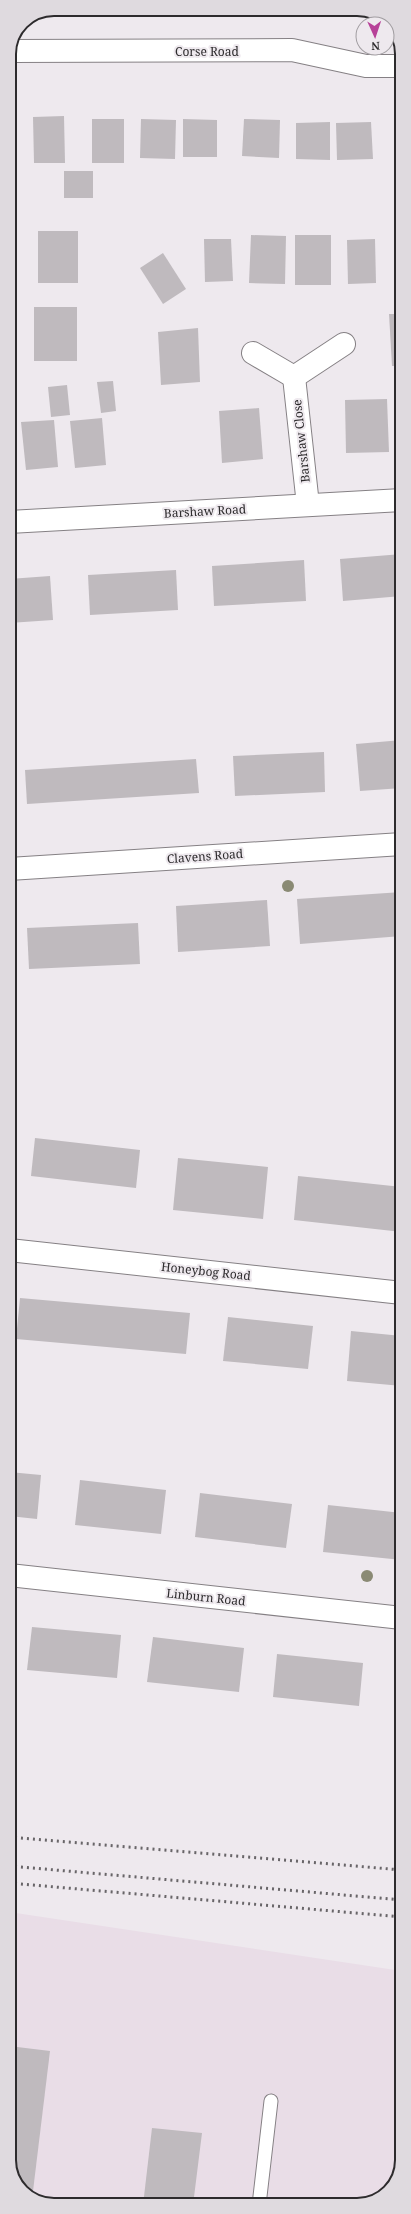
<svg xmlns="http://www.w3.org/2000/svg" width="411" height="2214" font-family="'Noto Serif',serif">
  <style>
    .built { fill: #e9dde7 }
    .building { fill: #bfbabe }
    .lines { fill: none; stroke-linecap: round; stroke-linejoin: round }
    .lane-casing { stroke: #858084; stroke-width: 15 }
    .street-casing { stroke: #858084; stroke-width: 24 }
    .lane { stroke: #fff; stroke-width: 13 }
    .street { stroke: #fff; stroke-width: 22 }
    .rail { stroke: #686568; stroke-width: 3; stroke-dasharray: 2 4; stroke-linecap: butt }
    .tree { fill: #8a8a74 }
    .labels { text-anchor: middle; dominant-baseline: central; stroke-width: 4; stroke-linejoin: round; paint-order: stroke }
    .street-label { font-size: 12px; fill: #2d2b2d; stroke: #eee9ee }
    .rim { fill: none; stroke: #2d2b2d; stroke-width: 2 }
  </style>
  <rect width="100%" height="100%" fill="#eee9ee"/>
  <polygon class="built" points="9,1912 402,1971 402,2160 391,2190 363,2205 48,2205 22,2192 9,2166"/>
  <g class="building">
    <polygon points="64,116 65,163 34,163 33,117"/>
    <polygon points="398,116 402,116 402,162 397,162"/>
    <rect x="92" y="119" width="32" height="44"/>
    <polygon points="141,119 176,120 175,159 140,158"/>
    <polygon points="183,119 217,120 217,157 183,157"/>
    <polygon points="244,119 280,120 279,158 242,156"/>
    <polygon points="330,122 330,160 296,159 296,123"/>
    <polygon points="371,122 373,159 337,160 336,123"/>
    <rect x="64" y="171" width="29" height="27"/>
    <rect x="38" y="231" width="40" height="52"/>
    <polygon points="251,235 286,236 285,284 249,283"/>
    <rect x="295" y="235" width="36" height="50"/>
    <polygon points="204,239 231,239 233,281 205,282"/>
    <polygon points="375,239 376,283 348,284 347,240"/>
    <polygon points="163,253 186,289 163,304 140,268"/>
    <polygon points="402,269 402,280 397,275"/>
    <rect x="34" y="307" width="43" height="54"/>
    <polygon points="389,314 402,314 402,366 392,366"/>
    <polygon points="198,328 200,382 161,385 158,332"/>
    <polygon points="113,381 116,411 101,413 97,382"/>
    <polygon points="67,385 70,415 51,417 48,387"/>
    <polygon points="387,399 389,452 346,453 345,400"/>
    <polygon points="259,408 263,459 222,463 219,411"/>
    <polygon points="102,418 106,465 75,468 70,421"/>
    <polygon points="54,420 58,467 26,470 21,422"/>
    <polygon points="402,554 402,596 343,601 340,559"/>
    <polygon points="304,560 306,601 214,606 212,566"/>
    <polygon points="176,570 178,610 90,615 88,575"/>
    <polygon points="50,576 53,620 9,623 9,579"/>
    <polygon points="402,740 402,788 360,791 356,744"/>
    <polygon points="324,752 325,792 235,796 233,756"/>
    <polygon points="196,759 199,793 27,804 25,770"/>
    <polygon points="402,892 402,936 300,944 297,899"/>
    <polygon points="267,900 270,946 178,952 176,906"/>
    <polygon points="138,923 140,964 29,969 27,928"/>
    <polygon points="35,1138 140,1150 136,1188 31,1176"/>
    <polygon points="178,1158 268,1167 263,1219 173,1210"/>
    <polygon points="298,1176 402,1187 402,1232 294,1220"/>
    <polygon points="20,1298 190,1313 186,1354 16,1339"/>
    <polygon points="228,1317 313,1326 308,1369 223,1361"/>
    <polygon points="351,1331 402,1336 402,1386 347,1381"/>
    <polygon points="9,1472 41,1475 37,1519 9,1516"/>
    <polygon points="80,1480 166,1490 161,1534 75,1525"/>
    <polygon points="200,1493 292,1504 286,1548 195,1537"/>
    <polygon points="328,1505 402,1513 402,1560 323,1552"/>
    <polygon points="32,1627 121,1635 117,1678 27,1670"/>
    <polygon points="153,1637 244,1648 239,1692 147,1682"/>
    <polygon points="277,1654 363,1663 359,1706 273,1697"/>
    <polygon points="9,2046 50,2051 33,2191 21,2189 9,2166"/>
    <polygon points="152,2128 202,2133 193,2205 143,2205"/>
  </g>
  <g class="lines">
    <defs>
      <polyline id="lane" points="259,2205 271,2101"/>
      <g id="street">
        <polyline points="10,51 292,50 366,66 402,66"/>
        <polyline points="253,353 294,377 344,344"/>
        <polyline points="294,377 308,505"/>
        <polyline points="9,522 402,500"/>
        <polyline points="9,869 402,844"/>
        <polyline points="9,1250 402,1293"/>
        <polyline points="9,1575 402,1618"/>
      </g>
    </defs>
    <use href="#lane" class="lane-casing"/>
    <use href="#street" class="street-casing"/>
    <use href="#lane" class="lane"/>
    <use href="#street" class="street"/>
    <g class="rail">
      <polyline points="9,1837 402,1870"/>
      <polyline points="9,1866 402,1900"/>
      <polyline points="9,1883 402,1917"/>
    </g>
  </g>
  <g class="tree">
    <circle cx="288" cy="886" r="6"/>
    <circle cx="367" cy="1576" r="6"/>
  </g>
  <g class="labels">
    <g class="street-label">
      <text x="207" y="51">Corse Road</text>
      <text transform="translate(301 441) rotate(-96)">Barshaw Close</text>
      <text transform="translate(205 511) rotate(-3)">Barshaw Road</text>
      <text transform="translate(205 856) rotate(-4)">Clavens Road</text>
      <text transform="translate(206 1271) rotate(6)">Honeybog Road</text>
      <text transform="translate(206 1597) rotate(6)">Linburn Road</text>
    </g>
  </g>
  <path d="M0 0H411V2214H0ZM54 16H357A38 38 0 0 1 395 54V2160A38 38 0 0 1 357 2198H54A38 38 0 0 1 16 2160V54A38 38 0 0 1 54 16Z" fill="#dfdadf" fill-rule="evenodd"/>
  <path class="rim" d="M54 16H357A38 38 0 0 1 395 54V2160A38 38 0 0 1 357 2198H54A38 38 0 0 1 16 2160V54A38 38 0 0 1 54 16Z"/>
  <g transform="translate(375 36) rotate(177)"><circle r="19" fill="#eee9ee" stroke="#a19da1"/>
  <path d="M0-3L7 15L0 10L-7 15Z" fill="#b74198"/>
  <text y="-6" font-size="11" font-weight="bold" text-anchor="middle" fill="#2d2b2d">N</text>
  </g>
</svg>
